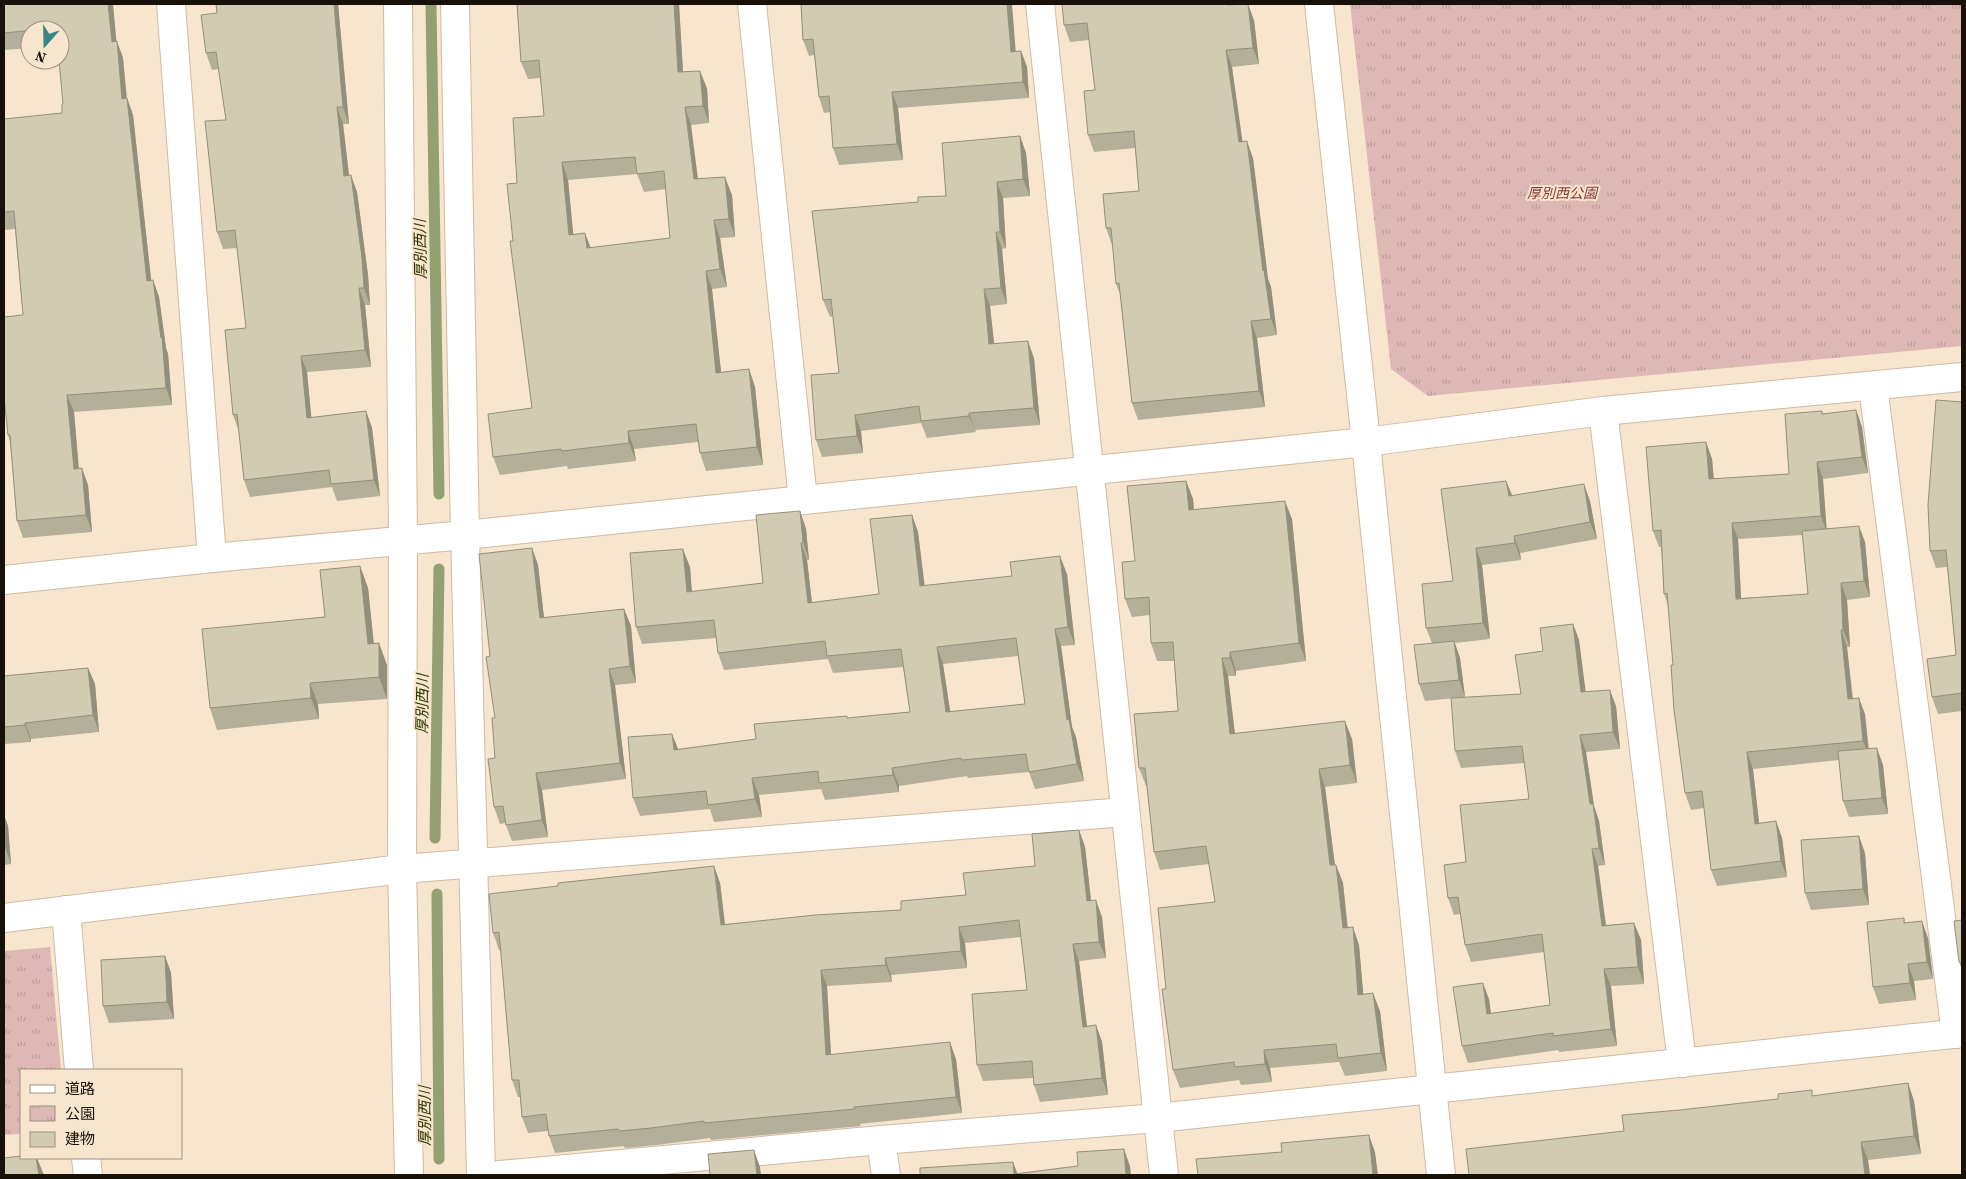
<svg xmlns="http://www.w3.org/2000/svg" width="1966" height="1179" font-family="'Source Serif 4','Noto Sans JP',serif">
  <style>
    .park { fill: url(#park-tufts) }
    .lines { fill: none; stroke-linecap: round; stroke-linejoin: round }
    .stream { stroke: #92a072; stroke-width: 11 }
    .minor-casing { stroke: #cdbba5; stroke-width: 30 }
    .minor { stroke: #fff; stroke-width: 28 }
    .wall { fill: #b4af98; fill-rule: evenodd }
    .shaded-wall { fill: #928f7c }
    .building { fill: #d1ccb1; stroke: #928f7c; fill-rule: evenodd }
    .labels { text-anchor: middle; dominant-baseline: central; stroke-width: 4; stroke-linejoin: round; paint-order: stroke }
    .park-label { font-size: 14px; font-style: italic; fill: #7f3938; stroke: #f8e5cd }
    .water-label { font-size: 15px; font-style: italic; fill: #2a3700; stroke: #f8e5cd }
  </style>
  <defs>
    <pattern id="park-tufts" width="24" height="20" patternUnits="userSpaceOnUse" patternTransform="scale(1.25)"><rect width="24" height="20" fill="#ddb8b5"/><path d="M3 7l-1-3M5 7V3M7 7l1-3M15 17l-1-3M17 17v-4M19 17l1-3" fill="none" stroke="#bd9d9a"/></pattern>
  </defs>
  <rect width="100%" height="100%" fill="#f8e5cd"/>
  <g class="park">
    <polygon points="1350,4 1962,4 1962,346 1428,396 1391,369"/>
    <polygon points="50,947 61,1070 21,1070 21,1134 4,1135 4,951"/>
  </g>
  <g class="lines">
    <g class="stream">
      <polyline points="431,4 439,494"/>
      <polyline points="435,838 439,569"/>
      <polyline points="437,894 439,1159"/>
    </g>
    <defs>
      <g id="minor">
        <polyline points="171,4 212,558"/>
        <polyline points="398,4 403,541 402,869 409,1175"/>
        <polyline points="455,4 465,535 481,1175"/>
        <polyline points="752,4 803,500"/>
        <polyline points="1040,4 1164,1175"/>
        <polyline points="1319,4 1361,394 1441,1175"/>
        <polyline points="1873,386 1956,1034"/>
        <polyline points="1603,411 1682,1063"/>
        <polyline points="4,580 212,558 465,535 1366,442 1603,411 1962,377"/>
        <polyline points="66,910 79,1070"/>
        <polyline points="4,918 402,869 1125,812"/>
        <polyline points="881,1140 886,1175"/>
        <polyline points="86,1158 88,1175"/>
        <polyline points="500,1175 881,1140 1158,1118 1962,1033"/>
      </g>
    </defs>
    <use href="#minor" class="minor-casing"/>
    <use href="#minor" class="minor"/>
  </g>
  <g class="wall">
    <polygon points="4,4 116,41 123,58 127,98 133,115 151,280 153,280 159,297 166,348 168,354 172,405 74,412 79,468 88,485 92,532 23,538 17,521 10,442 8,435 23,315 15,229 4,230 4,119 62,113 63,104 60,30 30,30 30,48 4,50"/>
    <polygon points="216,4 338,4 349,124 343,124 349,175 357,192 368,275 370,305 365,305 371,367 307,372 311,418 366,411 372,428 380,496 337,501 332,487 250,497 244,480 239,432 233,415 246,328 237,248 223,249 217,232 226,120 219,69 212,70 206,53 217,13"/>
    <path d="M517 4H679L683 72 707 88 709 123 691 125 698 179 732 195 735 237 720 238 727 287 712 289 721 372 749 369 755 387 763 465 706 471 700 453 698 442 634 449 636 461 568 469 567 466 500 475 493 457 532 408 513 241 517 183 544 116 540 78 528 79 521 62ZM637 174 644 192 666 189 670 238 591 248 573 234 568 180Z"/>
    <polygon points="801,4 1016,52 1021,51 1027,67 1029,98 898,108 903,160 839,165 833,148 830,112 824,113 819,97 814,55 809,56 803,40"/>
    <polygon points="1232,5 1254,20 1259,64 1232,67 1242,142 1253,158 1268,279 1271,287 1277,335 1257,338 1265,407 1138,420 1132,403 1120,294 1116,284 1113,245 1112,245 1106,228 1139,191 1135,148 1094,152 1088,135 1095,90 1089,40 1070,42 1064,25"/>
    <polygon points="1020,136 1026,153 1030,196 1003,198 1006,248 1002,249 1007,304 990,306 994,344 1034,358 1040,425 975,430 976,432 927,438 921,423 861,431 863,453 822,457 816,440 839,373 833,316 830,317 823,300 918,202 946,196"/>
    <polygon points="1962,402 1962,711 1938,714 1932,697 1956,655 1947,567 1936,568 1930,551"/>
    <path d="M1856 410 1862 427 1868 473 1823 479 1826 529 1865 542 1870 597 1847 600 1850 647H1847L1853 698 1865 714 1869 749 1883 765 1888 814 1849 817 1843 801 1839 760 1753 769 1759 823 1776 821 1782 838 1787 877 1717 886 1711 870 1704 808 1691 810 1685 793 1668 605 1664 594 1661 547H1659L1653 531 1706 442 1712 459 1714 479 1789 474 1822 411 1823 414ZM1803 535 1808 594 1741 598 1738 539Z"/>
    <polygon points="1186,481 1193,499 1194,509 1292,519 1306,661 1236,671 1236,676 1228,676 1235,734 1352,739 1357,783 1325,787 1335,865 1336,865 1343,883 1348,928 1359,945 1363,995 1380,1011 1387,1071 1345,1076 1339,1062 1270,1068 1272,1082 1241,1085 1239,1080 1180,1088 1173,1070 1166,989 1215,902 1209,864 1160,870 1154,852 1147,786 1146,786 1139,768 1178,711 1174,661 1157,661 1151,643 1150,615 1132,617 1125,599 1135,561"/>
    <polygon points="1506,481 1512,496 1590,501 1597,539 1520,553 1521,560 1482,565 1490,639 1455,643 1460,658 1465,697 1425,701 1419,684 1432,643 1426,628 1453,581"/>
    <path d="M800 511 806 529 809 560H807L812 603 879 594 912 515 918 532 924 586 1067 574 1075 645 1061 646 1072 727 1076 737 1084 781 1035 789 1029 772 968 778 967 776 899 786V792L825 800 821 789 759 795 762 817 714 822 710 809 640 816 633 798 678 749 756 739 847 718 910 712 903 667 833 673 828 659 724 670 718 653 716 638 642 644 636 627 690 567 692 592 763 583ZM1018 656 1025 704 950 712 943 664Z"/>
    <polygon points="532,548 538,565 544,618 624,609 631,626 636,683 615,685 626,779 542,790 548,837 512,841 505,823 500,824 494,807 495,718 490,656"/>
    <polygon points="360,566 368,588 374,644 387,665 387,699 318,704 319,719 217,730 210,708 325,617"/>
    <polygon points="1573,624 1579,640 1585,692 1616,706 1620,749 1586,752 1594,806 1599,821 1605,865 1598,866 1606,925 1634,923 1641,940 1644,984 1611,986 1617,1046 1559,1052 1558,1050 1468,1063 1462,1046 1489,999 1491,1013 1550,1005 1544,952 1471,962 1465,945 1460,914 1454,915 1448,898 1466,862 1529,799 1524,763 1461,768 1455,751 1521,694 1543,651"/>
    <polygon points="88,668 95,684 99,732 31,739 31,742 4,744 4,676"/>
    <polygon points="4,815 8,826 11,864 4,865"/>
    <polygon points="1079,830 1085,847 1091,901 1102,917 1106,958 1079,961 1087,1026 1096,1025 1102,1042 1108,1095 1040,1102 1034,1085 1033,1078 983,1081 977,1065 1027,990 1021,937 965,943 967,968 891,975 892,982 827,986 831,1055 956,1059 962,1113 860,1124 861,1126 711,1140 710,1138 657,1145 625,1148 624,1146 555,1153 549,1136 548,1131 528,1133 522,1117 520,1097 518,1097 512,1080 501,950 499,950 493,933 558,886 714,866 720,883 725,924 901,910 966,895 1035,866"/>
    <polygon points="1865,853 1869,905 1811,910 1805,893"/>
    <polygon points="1904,918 1905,923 1928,938 1933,979 1914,981 1916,1000 1879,1004 1873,987"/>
    <polygon points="1962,920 1962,970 1959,962"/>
    <polygon points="165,956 171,973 174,1019 109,1023 103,1006"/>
    <polygon points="1908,1083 1914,1101 1921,1154 1868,1160 1870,1175 1469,1175 1624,1131 1680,1110 1814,1096"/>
  </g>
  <g class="shaded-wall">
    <polygon points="108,4 113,4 118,58 112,42"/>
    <polygon points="334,4 338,4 349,124 343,107"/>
    <polygon points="674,4 679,4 684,90 678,72"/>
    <polygon points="1007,4 1012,4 1017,68 1011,52"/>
    <polygon points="1248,4 1254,20 1259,64 1253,48"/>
    <polygon points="117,41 123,58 128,116 122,99"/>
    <polygon points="1226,50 1232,67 1245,159 1239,142"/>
    <polygon points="1021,51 1027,67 1029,98 1023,82"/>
    <polygon points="700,71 707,88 709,123 703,106"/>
    <polygon points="892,92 898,108 903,160 897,144"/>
    <polygon points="127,98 133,115 153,297 147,281"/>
    <polygon points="337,107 343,124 351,193 344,176"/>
    <polygon points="685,107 691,125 700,197 694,179"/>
    <polygon points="1020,136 1026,153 1030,196 1023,179"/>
    <polygon points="1247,141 1253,158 1268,279 1271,287 1277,335 1271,319 1263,271"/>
    <polygon points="562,162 568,180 575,252 569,235"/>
    <polygon points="351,175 357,192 368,275 370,305 364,288"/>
    <polygon points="725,177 732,195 735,237 729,219"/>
    <polygon points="997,182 1003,198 1006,248 1000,232"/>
    <polygon points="714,220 720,238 727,287 720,269"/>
    <polygon points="996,232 1002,249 1007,304 1001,288"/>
    <polygon points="585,233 592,251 587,248"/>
    <polygon points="706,271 712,289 723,390 716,373"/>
    <polygon points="153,280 159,297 166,348 168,354 172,405 166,388"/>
    <polygon points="359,288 365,305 371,367 365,350"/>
    <polygon points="984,289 990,306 996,361 989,344"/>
    <polygon points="1251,321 1257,338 1265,407 1259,391"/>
    <polygon points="1028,341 1034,358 1040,425 1034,408"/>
    <polygon points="301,356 307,372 313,435 307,418"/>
    <polygon points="749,369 755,387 763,465 757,447"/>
    <polygon points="67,395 74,412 80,486 74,469"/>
    <polygon points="1856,410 1862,427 1868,473 1862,457"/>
    <polygon points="366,411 372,428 380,496 374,480"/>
    <polygon points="969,413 975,430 976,432 969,416"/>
    <polygon points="855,415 861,431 863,453 857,436"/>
    <polygon points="628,431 634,449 636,461 629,443"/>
    <polygon points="1706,442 1712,459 1715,496 1709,479"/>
    <polygon points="1817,462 1823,479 1827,533 1821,516"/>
    <polygon points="82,468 88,485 92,532 86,515"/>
    <polygon points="1186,481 1193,499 1195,528 1189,510"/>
    <polygon points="1506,481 1513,497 1509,496"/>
    <polygon points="1584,484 1590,501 1597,539 1590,522"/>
    <polygon points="1285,501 1292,519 1306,661 1299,643"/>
    <polygon points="800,511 806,529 809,560 803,542"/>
    <polygon points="912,515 918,532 927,604 920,586"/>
    <polygon points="1732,523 1738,539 1742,615 1736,599"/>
    <polygon points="1859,526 1865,542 1870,597 1864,581"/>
    <polygon points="1514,536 1520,553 1521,560 1515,543"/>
    <polygon points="801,543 807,560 814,621 808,603"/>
    <polygon points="532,548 538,565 546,635 540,618"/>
    <polygon points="1476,548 1482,565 1490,639 1483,623"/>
    <polygon points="683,549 690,567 693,610 687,592"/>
    <polygon points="1060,556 1067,574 1075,645 1068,627"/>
    <polygon points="360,566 368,588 376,666 368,644"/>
    <polygon points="1841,583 1847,600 1850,647 1843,630"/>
    <polygon points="624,609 631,626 636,683 630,666"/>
    <polygon points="1573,624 1579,640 1588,709 1581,692"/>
    <polygon points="1055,629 1061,646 1072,727 1076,737 1084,781 1077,764 1067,720"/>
    <polygon points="1841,630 1847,647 1854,715 1848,699"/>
    <polygon points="1454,641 1460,658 1465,697 1459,680"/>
    <polygon points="379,643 387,665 387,699 379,677"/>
    <polygon points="937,647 943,664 953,730 946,712"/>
    <polygon points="1230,652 1236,671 1236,676 1230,658"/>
    <polygon points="1222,658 1228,676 1237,752 1230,734"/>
    <polygon points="88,668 95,684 99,732 93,715"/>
    <polygon points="609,669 615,685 626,779 620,763"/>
    <polygon points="310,683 318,704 319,719 311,698"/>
    <polygon points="1610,690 1616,706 1620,749 1613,732"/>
    <polygon points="1859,698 1865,714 1869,757 1863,741"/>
    <polygon points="1345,721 1352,739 1357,783 1350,765"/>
    <polygon points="25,723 31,739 31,742 25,725"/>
    <polygon points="672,734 679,751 674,750"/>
    <polygon points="1580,735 1586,752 1594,806 1599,821 1605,865 1599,848 1590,804"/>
    <polygon points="1877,748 1883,765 1888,814 1882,798"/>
    <polygon points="1747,752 1753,769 1761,841 1755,824"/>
    <polygon points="892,768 899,786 899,792 893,775"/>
    <polygon points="1319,769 1325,787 1337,883 1330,865"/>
    <polygon points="536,773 542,790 548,837 542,820"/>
    <polygon points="752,778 759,795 762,817 755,799"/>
    <polygon points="4,815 8,826 11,864 5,847 4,832"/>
    <polygon points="1776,821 1782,838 1787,877 1781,861"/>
    <polygon points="1079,830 1085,847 1093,918 1087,901"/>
    <polygon points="1859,836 1865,853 1869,905 1863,889"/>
    <polygon points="1592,849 1598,866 1608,942 1602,926"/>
    <polygon points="1336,865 1343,883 1349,946 1343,928"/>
    <polygon points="714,866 720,883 727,942 721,925"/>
    <polygon points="1096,900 1102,917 1106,958 1099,942"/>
    <polygon points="1922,921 1928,938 1933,979 1927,962"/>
    <polygon points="1634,923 1641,940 1644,984 1638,967"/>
    <polygon points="959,927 965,943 967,968 961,951"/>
    <polygon points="1353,927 1359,945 1365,1013 1358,995"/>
    <polygon points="1073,944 1079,961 1089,1044 1083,1027"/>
    <polygon points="165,956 171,973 174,1019 167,1002"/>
    <polygon points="885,958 891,975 892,982 886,965"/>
    <polygon points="1908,964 1914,981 1916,1000 1910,983"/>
    <polygon points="1604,969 1611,986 1617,1046 1611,1029"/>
    <polygon points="821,970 827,986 832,1072 826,1055"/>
    <polygon points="1483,983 1489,999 1493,1030 1487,1014"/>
    <polygon points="1373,993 1380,1011 1387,1071 1381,1053"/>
    <polygon points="1096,1025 1102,1042 1108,1095 1102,1078"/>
    <polygon points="950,1042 956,1059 962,1113 956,1097"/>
    <polygon points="1264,1050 1270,1068 1272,1082 1265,1064"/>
    <polygon points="1908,1083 1914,1101 1921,1154 1914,1136"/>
    <polygon points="1369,1135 1375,1152 1378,1175 1373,1175"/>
    <polygon points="1861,1142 1868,1160 1870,1175 1865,1175"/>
    <polygon points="1124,1149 1130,1166 1131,1175 1126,1175"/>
    <polygon points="754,1150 760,1167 761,1175 757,1175"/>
    <polygon points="36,1158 37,1158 44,1175 39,1175"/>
    <polygon points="1013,1162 1018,1175 1014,1174"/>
  </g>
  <g class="building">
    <polygon points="4,4 108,4 112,42 117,41 122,99 127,98 147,281 153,280 161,338 162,337 166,388 67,395 74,469 82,468 86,515 17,521 10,435 8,435 4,397 4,317 23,315 14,211 4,212 4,119 62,113 62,104 63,104 59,60 60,60 60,30 56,30 56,28 4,33"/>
    <polygon points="216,4 334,4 343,107 337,107 344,176 351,175 362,258 364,288 359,288 365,350 301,356 307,418 366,411 374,480 331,484 329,470 244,480 237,414 233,415 225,330 246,328 235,230 217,232 205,121 226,120 216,52 206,53 201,15 217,13"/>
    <path d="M517 4H674L678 72 700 71 703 106 685 107 694 179 725 177 729 219 714 220 720 269 706 271 716 373 749 369 757 447 700 453 696 424 628 431 629 443 562 451 561 449 493 457 488 414 532 408 510 241H513L507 184 517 183 513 118 544 116 539 60 521 62ZM635 157 637 174 664 171 670 238 587 248 585 233 569 235 562 162Z"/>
    <polygon points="801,4 1007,4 1011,52 1021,51 1023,82 892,92 897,144 833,148 829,96 819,97 813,39 803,40"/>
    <polygon points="1062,4 1227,4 1227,5 1248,4 1253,48 1226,50 1239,142 1247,141 1263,271 1264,270 1271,319 1251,321 1259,391 1132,403 1119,283 1116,284 1111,228 1106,228 1103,194 1139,191 1134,131 1088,135 1084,91 1095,90 1087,23 1064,25"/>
    <polygon points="1020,136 1023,179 997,182 1000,232 996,232 1001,288 984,289 989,344 1028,341 1034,408 969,413 969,416 921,421 919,406 855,415 857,436 816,440 811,375 839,373 831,299 823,300 812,211 918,202 918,197 946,196 942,143"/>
    <polygon points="1936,400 1962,402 1962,693 1932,697 1927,659 1956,655 1946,550 1930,551 1928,505"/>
    <polygon points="1856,410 1862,457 1817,462 1821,516 1732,523 1736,599 1808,594 1802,531 1859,526 1864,581 1841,583 1843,630 1841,630 1848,699 1859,698 1863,741 1747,752 1755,824 1776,821 1781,861 1711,870 1702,791 1685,793 1674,710 1671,665 1673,665 1667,593 1664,594 1661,530 1653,531 1646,447 1706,442 1709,479 1789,474 1785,414 1822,411 1822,414"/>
    <polygon points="1186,481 1189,510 1285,501 1299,643 1230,652 1230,658 1222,658 1230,734 1345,721 1350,765 1319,769 1330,865 1336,865 1343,928 1353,927 1358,995 1373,993 1381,1053 1338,1058 1336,1044 1264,1050 1265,1064 1235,1067 1234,1062 1173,1070 1162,989 1166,989 1158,908 1215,902 1206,846 1154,852 1145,768 1139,768 1134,714 1178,711 1173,642 1151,643 1149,597 1125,599 1122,562 1135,561 1127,486"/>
    <polygon points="1506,481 1509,496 1584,484 1590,522 1514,536 1515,543 1476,548 1483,623 1426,628 1422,584 1453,581 1441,489"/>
    <path d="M800 511 803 542 801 543 808 603 879 594 870 519 912 515 920 586 1012 576 1010 562 1060 556 1068 627 1055 629 1067 720 1069 719 1077 764 1029 772 1026 754 962 760 961 758 892 768 893 775 819 783 818 771 752 778 755 799 708 805 706 791 633 798 628 737 672 734 674 750 756 739 754 724 847 716V718L910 712 901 649 827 656 825 641 718 653 714 620 636 627 630 553 683 549 687 592 763 583 756 515ZM1016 638 1025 704 946 712 937 647Z"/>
    <polygon points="532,548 540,618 624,609 630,666 609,669 620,763 536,773 542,820 506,825 503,806 494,807 488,759 495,758 492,718 495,718 486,657 490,656 479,554"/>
    <polygon points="360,566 368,644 379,643 379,677 310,683 311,698 210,708 202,629 325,617 320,570"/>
    <polygon points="1573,624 1581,692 1610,690 1613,732 1580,735 1590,804 1593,804 1599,848 1592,849 1602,926 1634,923 1638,967 1604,969 1611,1029 1553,1036 1553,1033 1462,1046 1453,987 1483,983 1487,1014 1550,1005 1542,934 1465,945 1458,897 1448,898 1444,865 1466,862 1460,805 1529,799 1522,746 1455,751 1451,698 1521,694 1515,655 1543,651 1540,628"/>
    <polygon points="1454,641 1459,680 1419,684 1414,645"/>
    <polygon points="88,668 93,715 25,723 25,725 4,727 4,676"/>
    <polygon points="1877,748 1882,798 1843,801 1838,751"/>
    <polygon points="1079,830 1087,901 1096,900 1099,942 1073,944 1083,1027 1096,1025 1102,1078 1034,1085 1032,1061 977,1065 972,994 1027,990 1019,920 959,927 961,951 885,958 886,965 821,970 826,1055 950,1042 956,1097 854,1107 855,1109 704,1123 704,1121 651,1128 619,1131 618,1129 549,1136 546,1114 522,1117 519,1080 512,1080 499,932 493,933 489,894 558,886 558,883 714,866 721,925 815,915 901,910 901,901 966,895 963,873 1035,866 1032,834"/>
    <polygon points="4,832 5,847 4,847"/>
    <polygon points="1859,836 1863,889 1805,893 1801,840"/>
    <polygon points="1904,918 1904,923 1922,921 1927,962 1908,964 1910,983 1873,987 1867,922"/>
    <polygon points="1962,920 1962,962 1959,962 1954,921"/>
    <polygon points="165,956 167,1002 103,1006 101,960"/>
    <polygon points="1908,1083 1914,1136 1861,1142 1865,1175 1469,1175 1466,1149 1624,1131 1622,1115 1680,1110 1778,1099 1778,1094 1812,1090 1812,1096"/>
    <polygon points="1369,1135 1373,1175 1198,1175 1196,1159 1282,1152 1281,1143"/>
    <polygon points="1124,1149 1126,1175 920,1175 920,1168 1013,1162 1014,1174 1078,1166 1077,1152"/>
    <polygon points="754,1150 757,1175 710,1175 708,1154"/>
    <polygon points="21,1156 21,1158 36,1158 39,1175 4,1175 4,1158"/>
  </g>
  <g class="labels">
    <g class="park-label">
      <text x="1562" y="193">厚別西公園</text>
    </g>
    <g class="water-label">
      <text transform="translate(420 249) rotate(-91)">厚別西川</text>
      <text transform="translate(422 704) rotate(-89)">厚別西川</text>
      <text transform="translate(424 1116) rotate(-90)">厚別西川</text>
    </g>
  </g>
  <rect width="1966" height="1179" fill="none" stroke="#181109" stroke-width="10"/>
  <rect x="20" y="1069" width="162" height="90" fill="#f8e5cd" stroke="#9e907f"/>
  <rect x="30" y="1085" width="25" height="8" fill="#ffffff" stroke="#9e907f"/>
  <text x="65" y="1094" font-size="15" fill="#181109">道路</text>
  <rect x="30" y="1106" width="25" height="15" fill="url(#park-tufts)" stroke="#9e907f"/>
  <text x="65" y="1119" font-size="15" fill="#181109">公園</text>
  <rect x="30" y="1132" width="25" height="15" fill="#d1ccb1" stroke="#9e907f"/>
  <text x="65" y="1144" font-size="15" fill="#181109">建物</text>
  <g transform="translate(45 45) rotate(200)"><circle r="24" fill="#f8e5cd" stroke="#9e907f"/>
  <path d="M0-4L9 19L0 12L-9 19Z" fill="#3d8688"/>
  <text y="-8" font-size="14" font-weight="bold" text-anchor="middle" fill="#181109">N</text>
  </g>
</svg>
